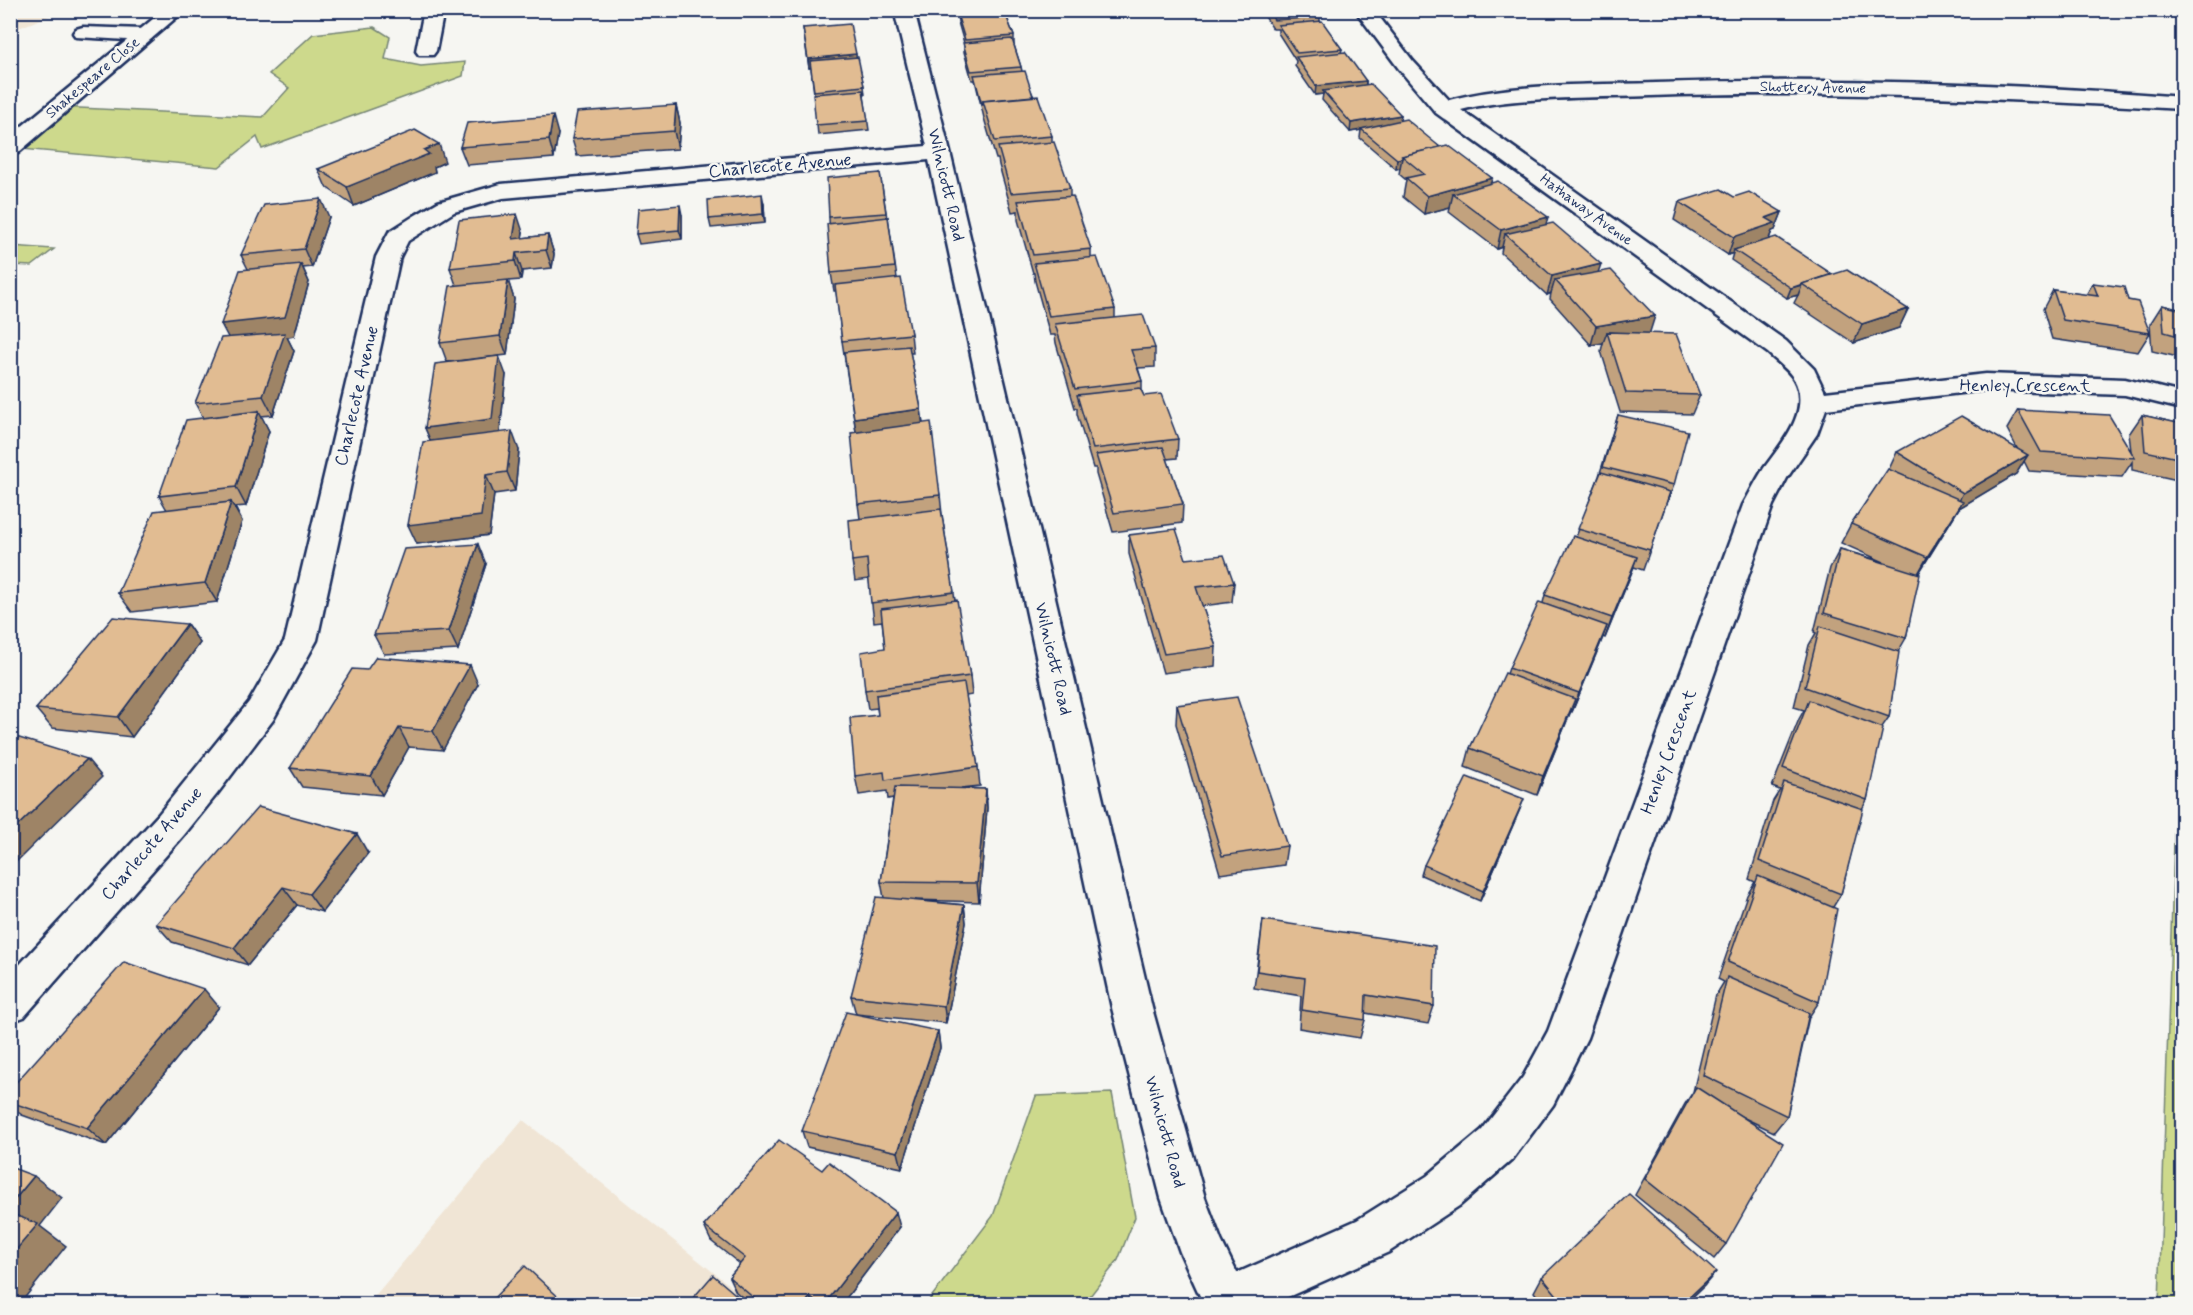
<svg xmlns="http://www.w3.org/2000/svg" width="2193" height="1315" font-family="Mynerve,sans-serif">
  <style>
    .built { fill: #f0e5d5 }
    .green { fill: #cdd98c; stroke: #748475; stroke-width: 1.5 }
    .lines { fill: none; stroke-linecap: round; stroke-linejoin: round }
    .service-casing { stroke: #1b2f5e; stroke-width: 5 }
    .minor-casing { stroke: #1b2f5e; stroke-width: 5 }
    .service { fill: #f6f6f2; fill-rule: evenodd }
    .minor { fill: #f6f6f2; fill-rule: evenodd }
    .wall { fill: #c2a27e; stroke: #1b2f5e; stroke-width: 1.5 }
    .shaded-wall { fill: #9e8466; stroke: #1b2f5e; stroke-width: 1.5 }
    .building { fill: #e1bc92; stroke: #1b2f5e; stroke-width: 1.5 }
    .labels { text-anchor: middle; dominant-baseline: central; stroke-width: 5; stroke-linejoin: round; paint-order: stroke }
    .far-street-label { font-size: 15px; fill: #1b2f5e; stroke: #f6f6f2 }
    .street-label { font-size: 18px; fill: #1b2f5e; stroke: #f6f6f2 }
  </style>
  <rect width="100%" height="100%" fill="#f6f6f2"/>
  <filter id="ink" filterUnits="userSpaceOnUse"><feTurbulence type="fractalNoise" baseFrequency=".0167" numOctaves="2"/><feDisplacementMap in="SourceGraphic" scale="12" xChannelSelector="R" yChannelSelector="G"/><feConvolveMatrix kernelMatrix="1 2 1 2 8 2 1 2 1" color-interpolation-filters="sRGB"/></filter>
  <g filter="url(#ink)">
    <g class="built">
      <polygon points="11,10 61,10 61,11 11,31"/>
      <polygon points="523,1120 753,1304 368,1304"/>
    </g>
    <g class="green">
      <polygon points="374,27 390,37 385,59 421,66 465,62 463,76 262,149 257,137 219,167 10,148 59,107 263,117 289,88 269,74 313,34"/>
      <polygon points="11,246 54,249 32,266 11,265"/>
      <polygon points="2180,656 2182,658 2182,1304 2159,1304"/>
      <polygon points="1112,1093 1135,1217 1118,1260 1087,1300 1081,1304 926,1304 993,1216 1036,1096"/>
    </g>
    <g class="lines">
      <defs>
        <polygon id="service" points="83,27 144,29 151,31 154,35 151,39 144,41 76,37 73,33 76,29"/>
        <g id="minor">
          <polygon points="164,10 185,10 18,153 10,155 10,136"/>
          <polygon points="424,10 444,10 436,51 433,55 419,55 416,51"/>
          <path d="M894 10H914L950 152 1152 1008 1205 1198 1221 1240 1237 1273 1357 1220 1427 1176 1482 1130 1523 1077 1548 1031 1743 505C1750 493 1756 480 1764 468 1781 444 1812 411 1794 379 1788 369 1776 361 1768 353L1436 113 1399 69 1355 10H1374L1413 61 1449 100C1515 83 1588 85 1656 83 1831 77 2008 83 2182 97V109C2005 99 1828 90 1651 96 1593 98 1516 96 1461 110L1786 341 1814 369 1825 392 1986 374 2125 379 2182 393V409L2125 395 1986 390 1826 409 1817 434 1787 478 1773 505 1587 1038 1553 1105 1512 1160 1459 1206 1389 1252 1272 1304H1197L1200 1296 1180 1252 1161 1198 1112 1008 929 160 503 198 454 212 408 241 400 257 317 640 273 720 217 794 184 835 24 1017 10 1022V975L158 815 191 774 249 702 285 640 376 257 389 232 414 216 438 202 501 184 927 146Z"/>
        </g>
      </defs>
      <use href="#service" class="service-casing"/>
      <use href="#minor" class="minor-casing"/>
      <use href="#service" class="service"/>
      <use href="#minor" class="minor"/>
    </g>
    <g class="wall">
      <polygon points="961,10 1004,10 1014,36 1014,45 1021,67 1022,71 1052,136 1052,142 1070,188 1070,197 1091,249 1091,257 1115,309 1115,318 1155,348 1155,367 1138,368 1142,381 1142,392 1144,396 1178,439 1177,458 1167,459 1183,504 1182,523 1113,532 1096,474 1096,468 1093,468 1077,414 1077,408 1075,408 1056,343 1055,335 1050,335 1035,281 1034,273 1033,273 1018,220 1018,211 1012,212 999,165 998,159 996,159 984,118 975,80 972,80 964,52 964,43 958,22 957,14 962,13"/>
      <polygon points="1253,10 1316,10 1320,17 1320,21 1342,49 1341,53 1366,81 1366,85 1400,120 1440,147 1492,178 1491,183 1546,225 1598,272 1650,333 1700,395 1692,414 1620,412 1601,351 1603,343 1591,345 1550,299 1551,293 1547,295 1501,253 1502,247 1497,249 1449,212 1450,207 1424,214 1403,197 1406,180 1399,174 1400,168 1396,169 1360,138 1361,130 1350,132 1322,100 1323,94 1315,95 1295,66 1296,61 1278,33 1278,29 1273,29 1264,15 1257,16"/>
      <polygon points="803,28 857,57 864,86 865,95 864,96 869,130 818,135 814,94 811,68 809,68"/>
      <polygon points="676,105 680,123 678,149 577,156 572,139"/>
      <polygon points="558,134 554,158 467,165 460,147"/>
      <polygon points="445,162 434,167 435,172 354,206 326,187 318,169"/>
      <polygon points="880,173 887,218 888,217 897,278 911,334 913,353 910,353 921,409 923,423 940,495 942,514 955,600 970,676 972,695 966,696 978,767 980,786 961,788 986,789 987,808 979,902 915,900 964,905 966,923 946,1023 856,1014 851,996 884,898 881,882 893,798 888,799 887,791 859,795 855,776 878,715 877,708 868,709 865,690 885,648 882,621 874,622 869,579 855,581 852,561 860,519 858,504 856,432 842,341 836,291 834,291 831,273 829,217"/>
      <polygon points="1734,197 1782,212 1775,230 1772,231 1769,239 1832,274 1908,309 1899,328 1854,343 1794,303 1798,295 1787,298 1731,260 1733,253 1728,255 1674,220 1679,202"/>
      <polygon points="764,204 765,223 711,228 709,219"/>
      <polygon points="682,215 682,239 639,244 636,234"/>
      <polygon points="329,217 312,267 303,268 309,282 294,336 287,337 294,351 273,415 261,416 269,431 246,506 235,507 242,521 217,602 132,612 118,593 167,510 159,496 203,418 195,403 228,338 248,269 241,255"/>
      <polygon points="523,232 522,238 548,235 554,254 552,268 522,271 521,280 508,281 514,299 507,355 447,362 440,343 456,285 450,268"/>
      <polygon points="2093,283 2128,300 2150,333 2138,352 2052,339 2043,309 2053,290 2086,295"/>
      <polygon points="2162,305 2182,310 2182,358 2152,351 2150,324"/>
      <polygon points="506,375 500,432 519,450 515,491 494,494 489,535 417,544 431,441 425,428"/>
      <polygon points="2018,410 2131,451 2129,434 2142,415 2182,424 2182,481 2132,470 2132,462 2122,477 2029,471 2024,461 2016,474 1959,508 1919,573 1906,638 1898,652 1889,717 1882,727 1867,800 1862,809 1841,894 1833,907 1819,1002 1809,1017 1787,1116 1774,1132 1738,1115 1726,1244 1714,1259 1635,1195 1685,1104 1693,1092 1716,995 1724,982 1718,979 1747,895 1755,882 1749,879 1773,801 1780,790 1772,787 1799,719 1804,710 1794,707 1809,645 1816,633 1814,632 1830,568 1840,549 1884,562 1841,543 1851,524 1889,469 1897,452 2017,448 2007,429"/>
      <polygon points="1618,415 1674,485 1667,504 1666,504 1643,570 1634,567 1605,638 1603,637 1572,712 1571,711 1537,795 1465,767 1470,748 1507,674 1509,668 1543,603 1545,595 1576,537 1599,476"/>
      <polygon points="1129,535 1186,559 1234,583 1232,602 1202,606 1216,647 1215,666 1163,673 1129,554"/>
      <polygon points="486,564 458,650 384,654 374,635"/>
      <polygon points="187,624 200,643 132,737 52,728 36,709"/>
      <polygon points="478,684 443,750 409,747 382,795 302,787 290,768"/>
      <polygon points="1177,705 1287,846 1284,865 1220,874 1176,724"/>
      <polygon points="1520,809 1480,901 1421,875 1424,865"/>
      <polygon points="368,853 322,912 297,905 248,965 172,942 156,924"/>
      <polygon points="1263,920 1434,1006 1428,1024 1365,1013 1365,1020 1360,1038 1299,1028 1301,996 1254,988"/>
      <polygon points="219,1007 106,1145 22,1115 10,1106 10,1089"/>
      <polygon points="938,1031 940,1048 902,1168 807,1147 802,1131"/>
      <polygon points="704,1226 900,1227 841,1305 752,1305 736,1292 729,1277 740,1264 711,1241"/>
      <polygon points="1542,1277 1704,1286 1684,1305 1544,1305 1534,1292"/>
    </g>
    <g class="shaded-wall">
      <polygon points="1257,10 1265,10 1264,15 1257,16"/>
      <polygon points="856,54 857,63 809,68 808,59"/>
      <polygon points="1366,81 1365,90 1323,91 1323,94 1315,95 1316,86"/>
      <polygon points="676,105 680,123 678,149 674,131"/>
      <polygon points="1401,115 1399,125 1361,129 1361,130 1350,132 1351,123"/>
      <polygon points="553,116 558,134 554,158 549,140"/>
      <polygon points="439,144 445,162 434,167 435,172 354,206 347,187 424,150"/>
      <polygon points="1402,158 1400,168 1396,169 1397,159"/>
      <polygon points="1492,178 1488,196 1453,194 1450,207 1424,214 1427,196"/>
      <polygon points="762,194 764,204 765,223 763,214"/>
      <polygon points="321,199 329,217 312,267 304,249"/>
      <polygon points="680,205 682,215 682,239 679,230"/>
      <polygon points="1782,212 1775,230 1772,231 1768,241 1734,250 1733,253 1728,255 1734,237 1766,218"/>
      <polygon points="517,214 523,232 520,252 513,239"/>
      <polygon points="1548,217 1543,235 1505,234 1502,247 1497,249 1501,230"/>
      <polygon points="548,235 554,254 552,268 546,250"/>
      <polygon points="516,253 522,271 521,280 515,261"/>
      <polygon points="301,264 309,282 294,336 287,337 294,351 273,415 263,396 231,343 221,324"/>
      <polygon points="1601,264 1595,282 1555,280 1551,293 1547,295 1552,276"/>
      <polygon points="508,280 514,299 507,355 500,336"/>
      <polygon points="1802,285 1798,295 1787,298 1791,288"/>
      <polygon points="1908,309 1899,328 1854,343 1862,324"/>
      <polygon points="1655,316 1649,335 1607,332 1603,343 1591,345 1596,326"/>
      <polygon points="499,356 506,375 499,439 433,447 425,428"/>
      <polygon points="921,409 923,429 857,438 854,418"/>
      <polygon points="259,411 269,431 246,506 236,487"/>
      <polygon points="512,431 519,450 515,491 507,472"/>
      <polygon points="2028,455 2016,474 1959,508 1916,577 1963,493"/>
      <polygon points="486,475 494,494 489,535 417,544 408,525"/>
      <polygon points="231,502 242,521 217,602 205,583"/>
      <polygon points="478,544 486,564 458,650 449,631"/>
      <polygon points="1637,557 1630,576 1605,638 1612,618"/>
      <polygon points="187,624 200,643 132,737 118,717"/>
      <polygon points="1607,626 1600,645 1572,712 1579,693"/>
      <polygon points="470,665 478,684 443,750 433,731"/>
      <polygon points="1575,699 1568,718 1537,795 1543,776"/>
      <polygon points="399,728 409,747 382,795 371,776"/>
      <polygon points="87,759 102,777 10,868 10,833"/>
      <polygon points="986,789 987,808 979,902 977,883"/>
      <polygon points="1524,799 1520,809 1480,901 1483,891"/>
      <polygon points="357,834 368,853 322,912 309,894"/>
      <polygon points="283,887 297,905 248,965 234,948"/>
      <polygon points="964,905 966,923 946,1023 944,1006"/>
      <polygon points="204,989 219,1007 106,1145 87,1128"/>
      <polygon points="938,1031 940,1048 902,1168 898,1152"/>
      <polygon points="34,1176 62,1198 40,1226 66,1246 19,1305 10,1305 10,1205"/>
      <polygon points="896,1212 900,1227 841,1305 824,1305"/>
      <polygon points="1716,1272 1704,1286 1684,1305 1681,1305"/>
      <polygon points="810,1297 813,1305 804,1305"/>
    </g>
    <g class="building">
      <polygon points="998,10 1004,10 1014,36 965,40 957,14"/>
      <polygon points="1268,10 1316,10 1320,17 1274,20"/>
      <polygon points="1322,21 1342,49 1297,53 1278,25"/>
      <polygon points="850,24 856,54 808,59 803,28"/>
      <polygon points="1012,39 1021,67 971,71 963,43"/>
      <polygon points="1345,52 1366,81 1316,86 1296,57"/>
      <polygon points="858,57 864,86 814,91 810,61"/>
      <polygon points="1025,71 1033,96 983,101 983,105 982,105 974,75"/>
      <polygon points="1371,84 1401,115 1351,123 1323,91"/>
      <polygon points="863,90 868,121 816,125 813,94"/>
      <polygon points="1038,96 1052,136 995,141 983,101"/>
      <polygon points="676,105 674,131 572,139 577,112"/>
      <polygon points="553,116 549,140 460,147 467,123"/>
      <polygon points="1406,119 1440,147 1402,156 1402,158 1397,159 1361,129"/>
      <polygon points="415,130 439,144 424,150 429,154 347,187 318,169"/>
      <polygon points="1054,142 1070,188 1011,193 998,147"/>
      <polygon points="1448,145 1492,178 1427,196 1406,178 1424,174 1402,156"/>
      <polygon points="880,173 886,213 829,217 827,178"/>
      <polygon points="1498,181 1548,217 1501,230 1453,194"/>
      <polygon points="1721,189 1734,197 1749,192 1782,212 1766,218 1775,223 1734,237 1679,202"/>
      <polygon points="762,194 763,214 709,219 708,200"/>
      <polygon points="1073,196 1091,249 1033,255 1018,201"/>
      <polygon points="321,199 304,249 241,255 264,205"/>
      <polygon points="680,205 679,230 636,234 638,209"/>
      <polygon points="517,214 513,239 548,235 546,250 516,253 515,261 450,268 459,220"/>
      <polygon points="888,217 895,267 831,273 827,224"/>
      <polygon points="1553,223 1601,264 1552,276 1505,234"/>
      <polygon points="1776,237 1832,274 1791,288 1734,250"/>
      <polygon points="1097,257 1115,309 1049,316 1034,263"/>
      <polygon points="301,264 285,317 221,324 240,270"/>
      <polygon points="1611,270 1655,316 1596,326 1555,280"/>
      <polygon points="1847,270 1908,309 1862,324 1802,284"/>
      <polygon points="901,278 911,334 842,341 835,285"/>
      <polygon points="508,280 500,336 440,343 450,286"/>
      <polygon points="2093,283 2124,287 2128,300 2138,302 2150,333 2063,320 2053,290 2098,296"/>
      <polygon points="2162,305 2182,310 2182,337 2164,332"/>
      <polygon points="1143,315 1155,348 1131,350 1142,381 1075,389 1055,324"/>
      <polygon points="1607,332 1676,334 1700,395 1626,393"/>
      <polygon points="285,333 263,396 195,403 221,338"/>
      <polygon points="909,346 921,409 854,418 844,352"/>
      <polygon points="499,356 492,419 425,428 435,364"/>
      <polygon points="1140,388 1144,396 1161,394 1178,439 1093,449 1077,395"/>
      <polygon points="2018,410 2109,415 2135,458 2041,452"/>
      <polygon points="259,411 236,487 159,496 186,420"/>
      <polygon points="1618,415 1688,431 1674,485 1603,467"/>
      <polygon points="2142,415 2182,424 2182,459 2145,451"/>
      <polygon points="1961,416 2028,455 1963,493 1897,452"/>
      <polygon points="931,422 940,495 858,504 851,433"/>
      <polygon points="512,431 507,472 486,475 481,516 408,525 423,442"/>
      <polygon points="1163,447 1183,504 1114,513 1096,455"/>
      <polygon points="1888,469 1963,501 1927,557 1851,524"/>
      <polygon points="1601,472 1670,492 1650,550 1578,529"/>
      <polygon points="231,502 205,583 118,593 154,511"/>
      <polygon points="941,509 954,592 871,603 867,559 852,561 849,520"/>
      <polygon points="1176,529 1186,559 1224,555 1234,583 1196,587 1216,647 1164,654 1129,535"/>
      <polygon points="1573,536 1637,557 1612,618 1545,595"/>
      <polygon points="478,544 449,631 374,635 404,549"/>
      <polygon points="1840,549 1920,574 1906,638 1824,613"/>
      <polygon points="957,600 970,676 865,690 861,652 885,648 881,609"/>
      <polygon points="1539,602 1607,626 1579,693 1509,668"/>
      <polygon points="113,617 187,624 118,717 36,709"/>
      <polygon points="1820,626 1899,652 1889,717 1805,687"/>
      <polygon points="376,657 470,665 433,731 399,728 371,776 290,768 352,669 367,670"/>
      <polygon points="1505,673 1575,699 1543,776 1470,748"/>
      <polygon points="964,683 978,767 885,780 884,772 855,776 850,718 878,715 876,695"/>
      <polygon points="1237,697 1287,846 1222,856 1177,705"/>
      <polygon points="1809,700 1883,728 1867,800 1783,768"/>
      <polygon points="16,737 87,759 10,833 10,742"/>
      <polygon points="1467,777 1524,799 1483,891 1424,865"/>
      <polygon points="1784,782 1863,809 1841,894 1759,861"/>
      <polygon points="895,787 986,789 977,883 881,882"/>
      <polygon points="258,807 357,834 309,894 283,887 234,948 156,924"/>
      <polygon points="1758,876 1837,909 1819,1002 1728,962"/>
      <polygon points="876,897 964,905 944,1006 851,996"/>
      <polygon points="1263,920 1435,946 1434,1006 1366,995 1365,1020 1302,1010 1305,978 1257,971"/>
      <polygon points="124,962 204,989 87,1128 10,1102 10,1089"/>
      <polygon points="1727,977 1809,1013 1787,1116 1703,1075"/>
      <polygon points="846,1012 938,1031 898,1152 802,1131"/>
      <polygon points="1696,1087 1783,1143 1726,1244 1645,1179"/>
      <polygon points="779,1140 822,1170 829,1162 896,1212 824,1305 820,1305 810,1297 804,1305 762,1305 729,1277 745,1258 704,1226"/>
      <polygon points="10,1167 34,1176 10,1205"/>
      <polygon points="1629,1194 1716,1272 1681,1305 1565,1305 1542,1277"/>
      <polygon points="10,1213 38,1224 10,1257"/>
      <polygon points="525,1266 567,1305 487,1305"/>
      <polygon points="713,1275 748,1305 687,1305"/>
      <polygon points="1523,1297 1528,1305 1513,1305"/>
    </g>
  </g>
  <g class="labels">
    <g class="far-street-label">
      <text transform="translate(93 78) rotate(-40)">Shakespeare Close</text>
      <text transform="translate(1813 88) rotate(1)">Shottery Avenue</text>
      <text transform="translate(1586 210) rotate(36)">Hathaway Avenue</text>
    </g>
    <g class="street-label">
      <text transform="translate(780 166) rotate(-5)">Charlecote Avenue</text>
      <text transform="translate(946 185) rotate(77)">Wilnicott Road</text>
      <text x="2025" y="386">Henley Crescent</text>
      <text transform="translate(357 396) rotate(-77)">Charlecote Avenue</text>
      <text transform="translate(1053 659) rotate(77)">Wilnicott Road</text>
      <text transform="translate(1669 752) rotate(-70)">Henley Crescent</text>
      <text transform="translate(152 844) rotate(-49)">Charlecote Avenue</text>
      <text transform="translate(1165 1132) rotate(75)">Wilnicott Road</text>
    </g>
  </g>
  <rect width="2193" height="1315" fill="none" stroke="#f6f6f2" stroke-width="36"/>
  <rect x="18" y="18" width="2157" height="1279" fill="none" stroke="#1b2f5e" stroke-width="2" filter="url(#ink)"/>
</svg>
